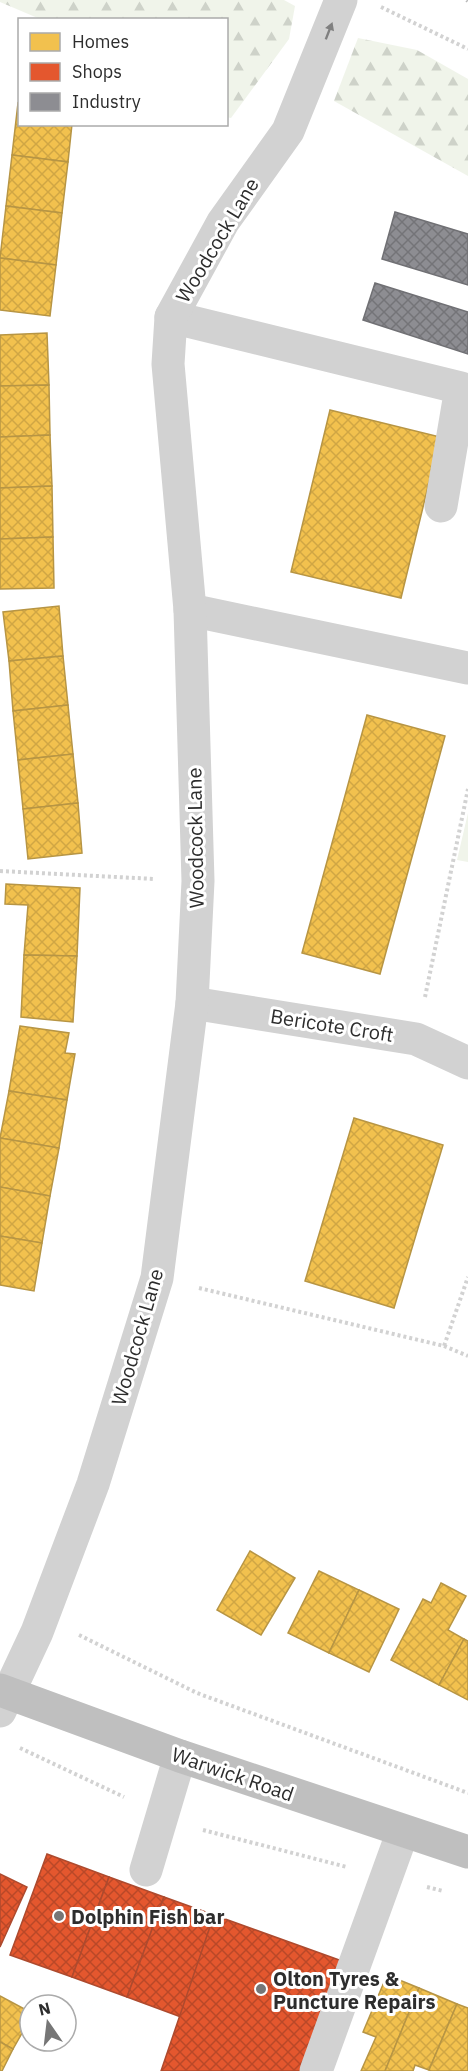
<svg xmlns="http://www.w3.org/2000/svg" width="468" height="2071" font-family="'IBM Plex Sans',sans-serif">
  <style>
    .forest { fill: url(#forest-firs) }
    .garden { fill: #f0f4ea }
    .homes { fill: url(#homes-cross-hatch); stroke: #b79544; stroke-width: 1.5 }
    .shops { fill: url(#shops-cross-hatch); stroke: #ad4a2e; stroke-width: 1.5 }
    .industry { fill: url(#industry-cross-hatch); stroke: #707074; stroke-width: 1.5 }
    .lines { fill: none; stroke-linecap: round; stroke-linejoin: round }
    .path { stroke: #d2d2d2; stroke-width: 4; stroke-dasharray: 3 3; stroke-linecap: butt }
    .minor { stroke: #d2d2d2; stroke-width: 33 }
    .highway { stroke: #bfbfbf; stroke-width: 33 }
    .rail { stroke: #b9b9b9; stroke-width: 4.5; stroke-dasharray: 6 4.5; stroke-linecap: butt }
    .oneway { fill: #808080 }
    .poi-dot { fill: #767676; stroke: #fff; stroke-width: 2 }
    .labels { text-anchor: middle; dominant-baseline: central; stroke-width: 6; stroke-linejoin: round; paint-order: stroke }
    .street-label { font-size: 20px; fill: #2d2d2d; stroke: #fff }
    .poi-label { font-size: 20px; font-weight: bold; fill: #2d2d2d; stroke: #fff; text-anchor: start }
  </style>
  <defs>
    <pattern id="forest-firs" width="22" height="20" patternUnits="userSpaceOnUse" patternTransform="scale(1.5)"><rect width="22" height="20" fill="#f0f4ea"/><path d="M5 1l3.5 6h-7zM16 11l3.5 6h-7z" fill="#ced2c9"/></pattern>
    <pattern id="homes-cross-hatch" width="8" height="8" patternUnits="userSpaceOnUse" patternTransform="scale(1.5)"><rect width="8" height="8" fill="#f2c14e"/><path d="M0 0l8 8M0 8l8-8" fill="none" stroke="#d0a644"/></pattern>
    <pattern id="shops-cross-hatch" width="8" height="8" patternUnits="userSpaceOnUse" patternTransform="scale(1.5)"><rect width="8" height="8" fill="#e4572e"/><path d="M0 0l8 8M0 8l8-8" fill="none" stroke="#b94828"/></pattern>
    <pattern id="industry-cross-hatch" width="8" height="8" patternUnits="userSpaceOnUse" patternTransform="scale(1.5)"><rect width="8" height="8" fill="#8d8d92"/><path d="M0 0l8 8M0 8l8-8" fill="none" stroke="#747478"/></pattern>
  </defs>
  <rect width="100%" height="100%" fill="#fff"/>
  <g class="forest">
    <polygon points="0,0 284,0 295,6 289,39 231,118 226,117 226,20 40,19 0,2"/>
    <polygon points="358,38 417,50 468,79 468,176 334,101"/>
  </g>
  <polygon class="garden" points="468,813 468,862 457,860"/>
  <g class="homes">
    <polygon points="18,103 20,104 20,124 72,124 68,162 12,155"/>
    <polygon points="12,155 68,162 62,213 6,206"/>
    <polygon points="6,206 62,213 56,265 0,258"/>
    <polygon points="0,258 56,265 50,316 0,310"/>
    <polygon points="47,333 49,385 0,386 0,335"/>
    <polygon points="49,385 50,435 0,437 0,386"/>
    <polygon points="330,410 440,437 401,598 291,572"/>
    <polygon points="50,435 52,486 0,488 0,437"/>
    <polygon points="52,486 53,537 0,539 0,488"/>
    <polygon points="53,537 54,588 0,589 0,539"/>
    <polygon points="59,606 63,656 9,661 3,612"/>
    <polygon points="63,656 68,705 13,711 9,661"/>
    <polygon points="68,705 73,754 18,760 13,711"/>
    <polygon points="367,715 445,736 380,974 302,953"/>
    <polygon points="73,754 78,803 23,809 18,760"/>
    <polygon points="78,803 82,853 28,859 23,809"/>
    <polygon points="6,884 80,888 77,956 24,955 28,905 5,904"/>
    <polygon points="24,955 77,956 73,1022 21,1017"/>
    <polygon points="20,1026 69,1033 65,1053 75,1054 67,1100 9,1091"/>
    <polygon points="9,1091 67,1100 59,1148 0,1138"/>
    <polygon points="354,1118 443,1145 394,1308 305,1281"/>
    <polygon points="0,1138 59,1148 50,1196 0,1187"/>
    <polygon points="0,1187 50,1196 42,1243 0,1236"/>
    <polygon points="0,1236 42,1243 34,1291 0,1285"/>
    <polygon points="250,1551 295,1578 261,1635 217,1610"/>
    <polygon points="319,1571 359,1590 329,1653 288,1633"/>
    <polygon points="441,1583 466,1596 448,1630 464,1639 439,1685 391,1660 423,1599 431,1603"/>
    <polygon points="359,1590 399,1609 369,1672 329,1653"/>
    <polygon points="464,1639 468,1641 468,1700 439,1685"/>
    <polygon points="387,1975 419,1988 385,2071 361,2071 376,2037 363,2032"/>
    <polygon points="419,1988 457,2004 429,2070 415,2065 413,2071 385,2071"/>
    <polygon points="0,1996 30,2012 30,2019 13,2049 0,2042"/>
    <polygon points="457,2004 468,2008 468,2071 431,2071 429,2070"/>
    <polygon points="0,2042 13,2049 2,2071 0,2071"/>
  </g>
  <g class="shops">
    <polygon points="47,1854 109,1877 72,1977 10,1955"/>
    <polygon points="0,1874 27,1887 0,1947"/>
    <polygon points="109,1877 164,1897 127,1997 72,1977"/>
    <polygon points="164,1897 214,1915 181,2017 127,1997"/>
    <polygon points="214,1915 342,1961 304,2071 161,2071"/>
  </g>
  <g class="industry">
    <polygon points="395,212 468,234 468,285 382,259"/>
    <polygon points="375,283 468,312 468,354 363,320"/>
  </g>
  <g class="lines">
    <g class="path">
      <polyline points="381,7 468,49"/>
      <polyline points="0,871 155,879"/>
      <polyline points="425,997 468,789"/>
      <polyline points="199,1288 444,1346 468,1277"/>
      <polyline points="444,1346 468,1356"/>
      <polyline points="79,1635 197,1693 468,1793"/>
      <polyline points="20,1748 124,1797"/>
      <polyline points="203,1830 347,1867"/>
      <polyline points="427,1887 443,1891"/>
    </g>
    <g class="minor">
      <polyline points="171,317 461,388 441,506"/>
      <polyline points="190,610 468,668"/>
      <polyline points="192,1003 416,1039 468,1063"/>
      <polyline points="0,1711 37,1632 93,1484 157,1278 192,1003 198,881 190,610 168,364 171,317 223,222 288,131 341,0"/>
      <polyline points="146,1870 180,1756"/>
      <polyline points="316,2071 403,1831"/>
    </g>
    <polyline class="highway" points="0,1690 180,1756 468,1852"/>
    <polyline class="rail" points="467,0 468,1"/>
  </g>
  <defs><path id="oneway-solid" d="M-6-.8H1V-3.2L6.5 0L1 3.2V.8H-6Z" transform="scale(1.5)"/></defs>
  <use class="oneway" href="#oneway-solid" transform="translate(329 31) rotate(-69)"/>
  <g class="poi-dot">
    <circle cx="59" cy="1916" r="6"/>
    <circle cx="261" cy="1989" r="6"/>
  </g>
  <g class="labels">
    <g class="street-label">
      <text transform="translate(217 240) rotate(-59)">Woodcock Lane</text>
      <text transform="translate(195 838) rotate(-91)">Woodcock Lane</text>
      <text transform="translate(332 1025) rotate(9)">Bericote Croft</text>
      <text transform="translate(137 1337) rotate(-74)">Woodcock Lane</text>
      <text transform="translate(233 1774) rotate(19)">Warwick Road</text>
    </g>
    <g class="poi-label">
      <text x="71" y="1916">Dolphin Fish bar</text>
      <text x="273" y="1978">Olton Tyres &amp;<tspan x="273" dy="23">Puncture Repairs</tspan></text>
    </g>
  </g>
  <rect x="18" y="18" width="210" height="108" fill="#ffffff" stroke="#ababab" stroke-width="1.5"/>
  <rect x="30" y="33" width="30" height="18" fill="#f2c14e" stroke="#ababab" stroke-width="1.5"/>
  <text x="72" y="48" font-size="18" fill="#2d2d2d">Homes</text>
  <rect x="30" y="63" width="30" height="18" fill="#e4572e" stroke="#ababab" stroke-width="1.5"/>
  <text x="72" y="78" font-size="18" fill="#2d2d2d">Shops</text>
  <rect x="30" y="93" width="30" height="18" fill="#8d8d92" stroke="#ababab" stroke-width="1.5"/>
  <text x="72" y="108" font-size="18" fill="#2d2d2d">Industry</text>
  <g transform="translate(48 2023) rotate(346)"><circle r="28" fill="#ffffff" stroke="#ababab" stroke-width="1.5"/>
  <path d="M0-4.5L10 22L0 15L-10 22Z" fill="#767676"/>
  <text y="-9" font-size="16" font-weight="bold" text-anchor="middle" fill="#2d2d2d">N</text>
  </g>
</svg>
